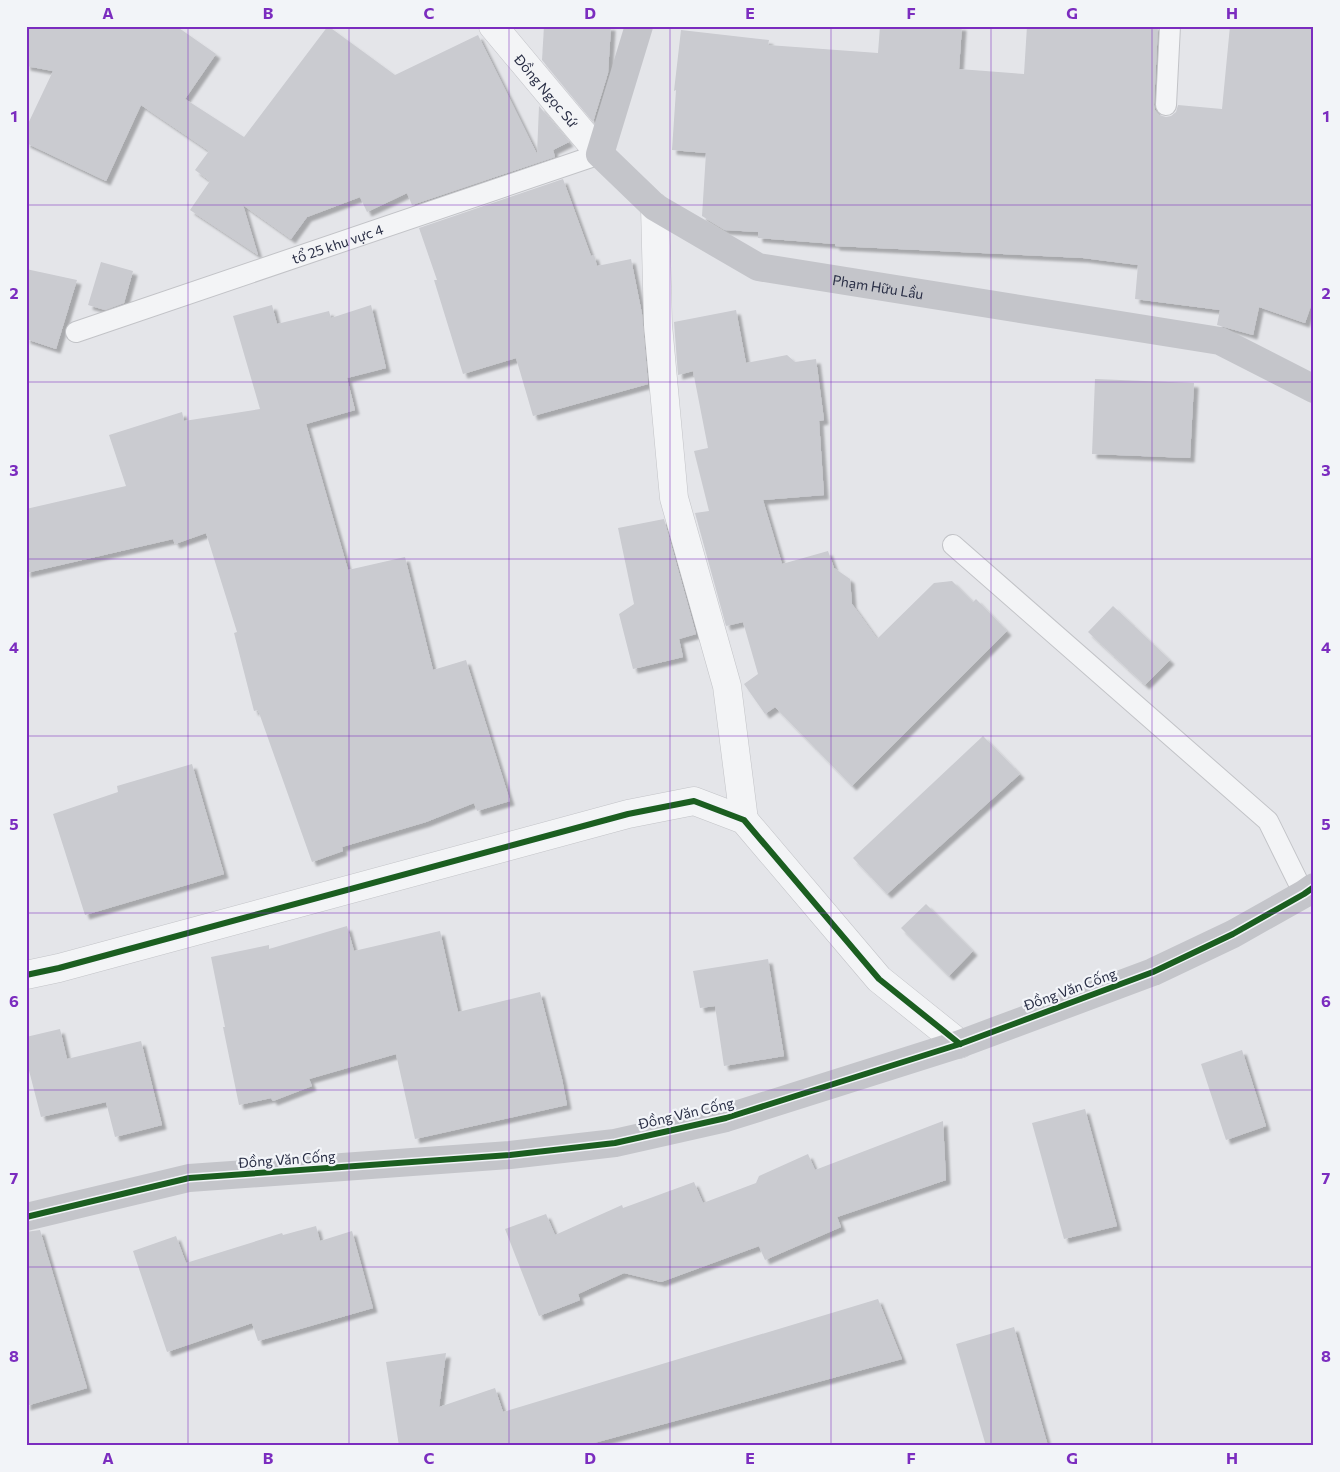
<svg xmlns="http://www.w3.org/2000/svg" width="1340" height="1472" font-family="Commissioner,sans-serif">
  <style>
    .building { fill: #cacbd0; filter: url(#shadow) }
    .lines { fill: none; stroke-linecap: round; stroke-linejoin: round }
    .lane-casing { stroke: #c2c3c7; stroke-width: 22 }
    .street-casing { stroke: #c2c3c7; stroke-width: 29 }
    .lane { stroke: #f3f4f6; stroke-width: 20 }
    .street { stroke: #f3f4f6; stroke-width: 28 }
    .secondary { stroke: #c4c5ca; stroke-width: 28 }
    .cycleway-casing { stroke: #f2f4f8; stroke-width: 9 }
    .cycleway { stroke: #1b5e20; stroke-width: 6 }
    .grid { fill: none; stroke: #7b2cbf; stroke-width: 1; stroke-opacity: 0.55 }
    .labels { text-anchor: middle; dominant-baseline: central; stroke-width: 4.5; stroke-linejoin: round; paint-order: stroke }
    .street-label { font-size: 14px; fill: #292e45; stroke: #f2f4f8 }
    .neatline { fill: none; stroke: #7b2cbf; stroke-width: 2 }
    .grid-label { font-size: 16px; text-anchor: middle; font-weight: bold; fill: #7b2cbf }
  </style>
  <defs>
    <filter id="shadow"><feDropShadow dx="4.5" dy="4.5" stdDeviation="1" flood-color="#0004"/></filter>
  </defs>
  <rect width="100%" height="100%" fill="#e4e5e9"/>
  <g class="building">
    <polygon points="26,26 176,26 216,54 185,99 244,137 328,26 395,75 478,35 537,154 539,106 569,142 553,150 555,157 412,205 407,193 367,212 360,197 307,217 291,239 243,205 258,255 190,210 210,181 195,170 209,151 141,105 106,181 26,143 26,128 53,71 26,66"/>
    <polygon points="544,26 611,26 608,73 593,122 542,60"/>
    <polygon points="880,26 962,26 959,69 1024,74 1027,26 1158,26 1154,105 1155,110 1159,115 1166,117 1171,116 1176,112 1178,105 1222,109 1230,26 1314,26 1314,297 1305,323 1259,307 1253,335 1217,325 1220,310 1135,299 1138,265 1083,258 835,246 835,244 758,238 758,232 725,230 702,216 706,153 672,150 676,90 674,91 681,30 769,40 768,45 878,53"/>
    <polygon points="563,179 591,256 594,255 597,266 631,259 642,314 648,384 533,416 516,358 463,374 434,280 437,280 419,228"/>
    <polygon points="101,262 133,271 124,303 105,310 88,305"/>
    <polygon points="26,269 77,280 56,349 26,339"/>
    <polygon points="272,305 277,324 329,311 331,318 371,305 386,368 347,378 355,410 306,424 348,570 405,557 433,670 466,660 510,801 477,811 474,803 426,822 342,847 343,851 312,862 258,710 254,711 234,633 237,632 206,533 175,544 173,539 26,573 26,509 126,486 109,435 182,412 184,421 260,409 233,316"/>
    <polygon points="736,310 746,363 787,355 795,362 816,359 824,420 819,421 824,495 763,500 782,564 828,551 834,568 850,579 852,604 877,639 934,583 952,581 973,602 976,599 1007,631 852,786 775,707 765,714 744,684 758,674 743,622 726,626 695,513 709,511 694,451 708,448 693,371 678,375 674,322"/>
    <polygon points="1095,379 1194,383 1190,458 1092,454"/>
    <polygon points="664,519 696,634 679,639 683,657 633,669 619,614 634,604 618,528"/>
    <polygon points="1113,606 1170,660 1145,685 1088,632"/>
    <polygon points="983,736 1020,774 887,894 853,858"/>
    <polygon points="192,764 224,874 85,915 53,814 118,792 117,786"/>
    <polygon points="926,904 973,951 949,976 901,928"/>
    <polygon points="347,926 354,951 440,931 458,1012 540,992 562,1079 567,1105 415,1139 396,1054 309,1079 312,1086 273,1101 271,1098 239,1105 223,1027 225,1027 211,957 269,945 269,949"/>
    <polygon points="768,959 784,1056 724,1066 715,1006 700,1008 693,971"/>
    <polygon points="60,1029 67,1059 141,1041 162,1125 115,1137 106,1102 41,1117 26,1059 26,1037"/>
    <polygon points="1242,1050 1266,1126 1226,1140 1201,1064"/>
    <polygon points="1085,1109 1117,1226 1064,1239 1032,1123"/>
    <polygon points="943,1121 946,1180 837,1217 841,1227 765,1260 759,1246 661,1282 624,1273 578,1294 580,1300 539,1316 505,1229 546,1214 555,1235 622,1205 623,1208 694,1182 703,1203 756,1183 759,1176 808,1154 815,1170"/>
    <polygon points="316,1226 320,1241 352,1231 373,1308 258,1341 252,1323 167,1352 133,1251 176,1236 186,1263 282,1233 283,1235"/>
    <polygon points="40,1230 87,1388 26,1406 26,1232"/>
    <polygon points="878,1299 902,1359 583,1446 399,1446 386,1362 446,1353 439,1407 495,1388 503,1412"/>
    <polygon points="1014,1327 1048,1446 986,1446 956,1344"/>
  </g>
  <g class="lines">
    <defs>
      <g id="lane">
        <polyline points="1166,105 1170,26"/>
        <path id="s1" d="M76 332 600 154"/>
        <polyline points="953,545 1268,821 1304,894"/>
      </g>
      <g id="street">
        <path id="s2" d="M493 26 600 154"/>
        <polyline points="655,207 658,325 674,498 727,686 744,820"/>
        <polyline points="26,975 59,968 628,814 694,801 744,820 879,979 960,1044"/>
      </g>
    </defs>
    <use href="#lane" class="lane-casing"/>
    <use href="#street" class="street-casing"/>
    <use href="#lane" class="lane"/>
    <use href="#street" class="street"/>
    <g class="secondary">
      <path id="s3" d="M639 26 600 154 655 207 758 267 1220 341 1314 389"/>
      <polyline points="26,1217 189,1178 510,1155 615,1143 726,1118 960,1044 1153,972 1233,934 1304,894 1314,887"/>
    </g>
    <defs>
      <g id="cycleway">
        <polyline points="26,975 59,968 628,814 694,801 744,820 879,979 960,1044"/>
        <polyline points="26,1217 189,1178 510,1155 615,1143 726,1118 960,1044 1153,972 1233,934 1304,894 1314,887"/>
      </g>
    </defs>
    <use href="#cycleway" class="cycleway-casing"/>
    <use href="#cycleway" class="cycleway"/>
  </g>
  <path class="grid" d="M188 26V1446M349 26V1446M509 26V1446M670 26V1446M831 26V1446M991 26V1446M1152 26V1446M26 205H1314M26 382H1314M26 559H1314M26 736H1314M26 913H1314M26 1090H1314M26 1267H1314"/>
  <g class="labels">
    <g class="street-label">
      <text stroke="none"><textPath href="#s2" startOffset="84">Đồng Ngọc Sứ</textPath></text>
      <text stroke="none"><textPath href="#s1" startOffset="276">tổ 25 khu vực 4</textPath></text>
      <text stroke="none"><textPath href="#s3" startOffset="451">Phạm Hữu Lầu</textPath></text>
      <text transform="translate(1070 989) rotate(-20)">Đồng Văn Cống</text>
      <text transform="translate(686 1113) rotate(-13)">Đồng Văn Cống</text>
      <text transform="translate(287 1159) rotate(-4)">Đồng Văn Cống</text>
    </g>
  </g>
  <rect width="1340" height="1472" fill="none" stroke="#f2f4f8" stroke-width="55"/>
  <rect x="28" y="28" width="1284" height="1416" class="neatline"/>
  <g class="grid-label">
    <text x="108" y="19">A</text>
    <text x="268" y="19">B</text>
    <text x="429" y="19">C</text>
    <text x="590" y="19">D</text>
    <text x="750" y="19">E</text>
    <text x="911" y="19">F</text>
    <text x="1072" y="19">G</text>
    <text x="1232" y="19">H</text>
    <text x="14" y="122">1</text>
    <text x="1326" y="122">1</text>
    <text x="14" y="299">2</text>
    <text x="1326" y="299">2</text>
    <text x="14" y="476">3</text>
    <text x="1326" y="476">3</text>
    <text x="14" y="653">4</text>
    <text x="1326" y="653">4</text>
    <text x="14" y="830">5</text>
    <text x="1326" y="830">5</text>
    <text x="14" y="1007">6</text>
    <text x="1326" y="1007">6</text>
    <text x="14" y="1184">7</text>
    <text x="1326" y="1184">7</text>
    <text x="14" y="1362">8</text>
    <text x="1326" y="1362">8</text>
    <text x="108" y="1464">A</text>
    <text x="268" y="1464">B</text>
    <text x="429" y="1464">C</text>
    <text x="590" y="1464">D</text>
    <text x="750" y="1464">E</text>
    <text x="911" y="1464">F</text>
    <text x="1072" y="1464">G</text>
    <text x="1232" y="1464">H</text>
  </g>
</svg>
